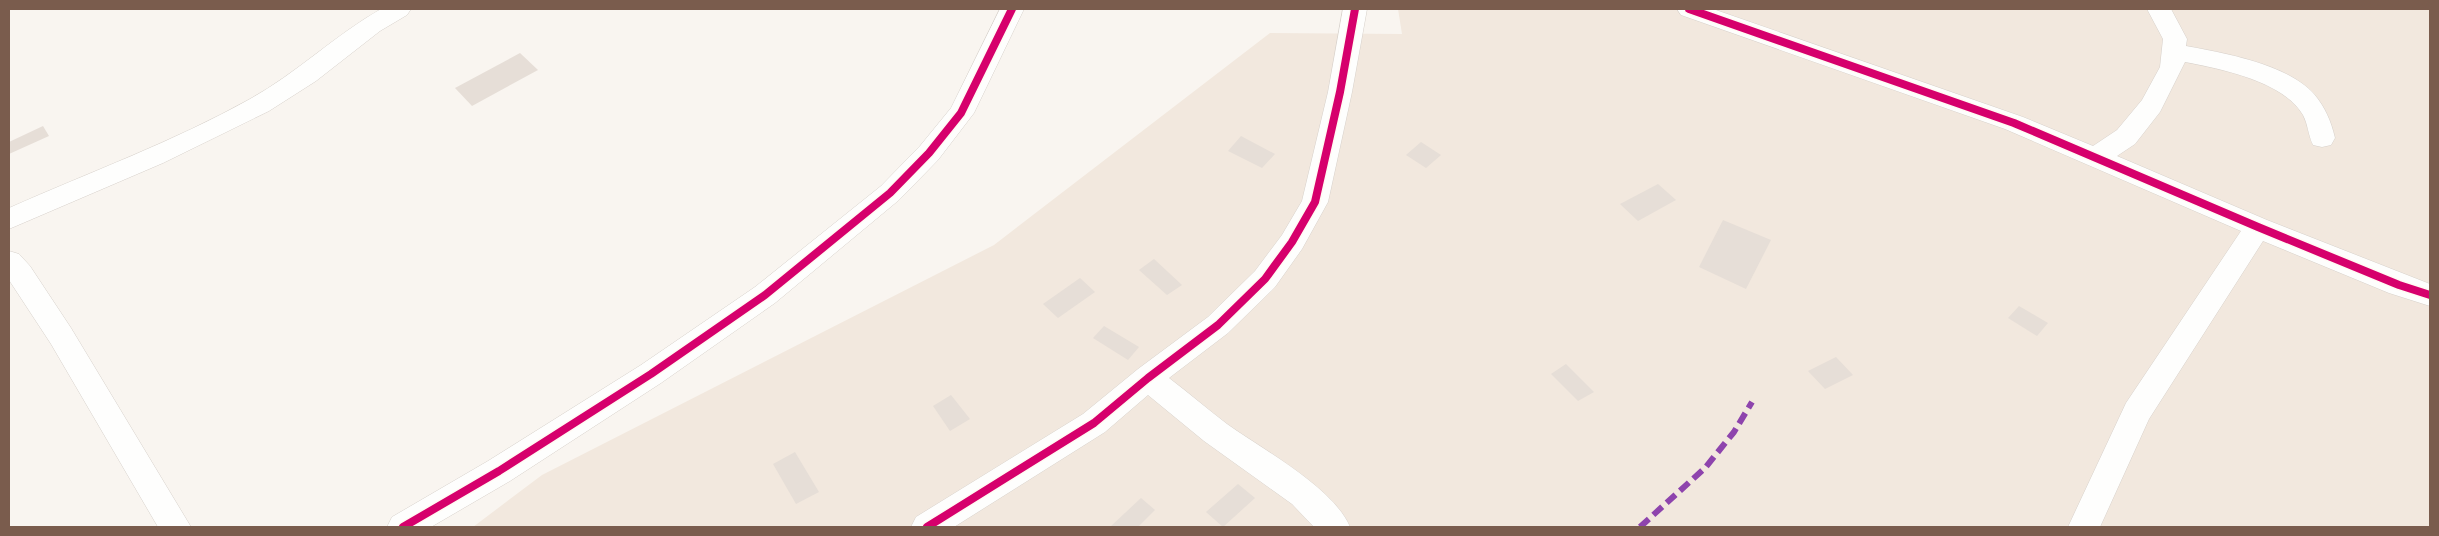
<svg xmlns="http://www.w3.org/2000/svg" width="2439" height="536" font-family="Arial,sans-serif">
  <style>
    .residential { fill: #f2e8de }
    .building { fill: #e6ded7 }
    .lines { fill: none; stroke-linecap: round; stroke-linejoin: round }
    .minor-casing { stroke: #d7d1cb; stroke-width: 1 }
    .minor { fill: #fefefd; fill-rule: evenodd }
    .quiet { stroke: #8e44ad; stroke-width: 6; stroke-dasharray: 12 6; stroke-linecap: butt }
    .cycleway-casing { stroke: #fffaf3; stroke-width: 11 }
    .cycleway { stroke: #d6006c; stroke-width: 8 }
  </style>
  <rect width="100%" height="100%" fill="#f9f5f0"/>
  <polygon class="residential" points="1398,9 2430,9 2430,527 473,527 542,475 994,245 1270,33 1402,34"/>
  <g class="building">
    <polygon points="520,53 538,70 472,106 455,88"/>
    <polygon points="43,126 49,136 9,154 9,142"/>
    <polygon points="1241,136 1275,154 1262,168 1228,151"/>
    <polygon points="1421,142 1441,155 1426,168 1406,155"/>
    <polygon points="1658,184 1676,200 1638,221 1620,204"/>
    <polygon points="1723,220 1771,240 1746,289 1699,267"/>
    <polygon points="1154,259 1182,285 1167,295 1139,270"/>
    <polygon points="1080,278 1095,292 1058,318 1043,304"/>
    <polygon points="2019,306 2048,323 2037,336 2008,318"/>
    <polygon points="1104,326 1139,347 1128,360 1093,338"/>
    <polygon points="1836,357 1853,375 1825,389 1808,371"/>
    <polygon points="1566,364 1594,392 1578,401 1551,374"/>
    <polygon points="951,395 970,419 950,431 933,406"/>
    <polygon points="795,452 819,492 796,504 773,464"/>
    <polygon points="1238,484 1255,498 1223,527 1206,512"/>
    <polygon points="1141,498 1155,510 1138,527 1110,527"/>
  </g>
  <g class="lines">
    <defs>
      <g id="minor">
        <path d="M381 9H411L407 15 380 31 316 81 269 111 163 163 9 229V208C90 172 173 142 250 99 297 73 335 35 381 9Z"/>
        <polygon points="1000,9 1024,9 974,113 938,160 899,200 775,303 661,383 510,481 431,527 387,527 392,517 488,461 641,365 755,287 881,186 920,146 951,108"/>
        <path d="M1343 9H1367L1352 92 1328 202 1302 249 1275 287 1228 333 1169 378C1189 393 1207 409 1227 424 1262 449 1334 488 1350 527H1314L1292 504 1204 441 1148 395 1105 432 954 527H911L916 517 1083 414 1138 369 1208 317 1255 271 1282 235 1302 201 1328 92Z"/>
        <path d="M1677 9H1713L2023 117 2093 146 2117 130 2142 100 2160 67 2163 39 2147 9H2171L2187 39 2186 46C2224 53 2287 64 2314 94 2325 107 2331 121 2335 138L2331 145 2322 147 2313 145C2308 135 2308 124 2303 115 2283 81 2221 69 2185 62L2160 112 2135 144 2117 156 2267 220 2430 284V306L2389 293 2263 241 2149 419 2100 527H2068L2126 403 2241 231 2005 129 1681 15Z"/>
        <polygon points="9,251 19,254 30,266 71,328 191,527 158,527 51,344 9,280"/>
      </g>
    </defs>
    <use href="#minor" class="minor-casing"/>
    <use href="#minor" class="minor"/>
    <polyline class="quiet" points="1640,527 1705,468 1734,432 1752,402"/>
    <defs>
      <g id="cycleway">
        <polyline points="1689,9 2014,123 2258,227 2399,285 2430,295"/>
        <polyline points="403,527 499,471 651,374 765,295 890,193 929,153 961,113 1012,9"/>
        <polyline points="927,527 1094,423 1148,378 1218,325 1265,279 1292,242 1315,202 1340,92 1355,9"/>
      </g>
    </defs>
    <use href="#cycleway" class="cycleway-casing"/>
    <use href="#cycleway" class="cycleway"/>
  </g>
  <rect width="2439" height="536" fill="none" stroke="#7a5c4d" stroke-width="20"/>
</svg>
